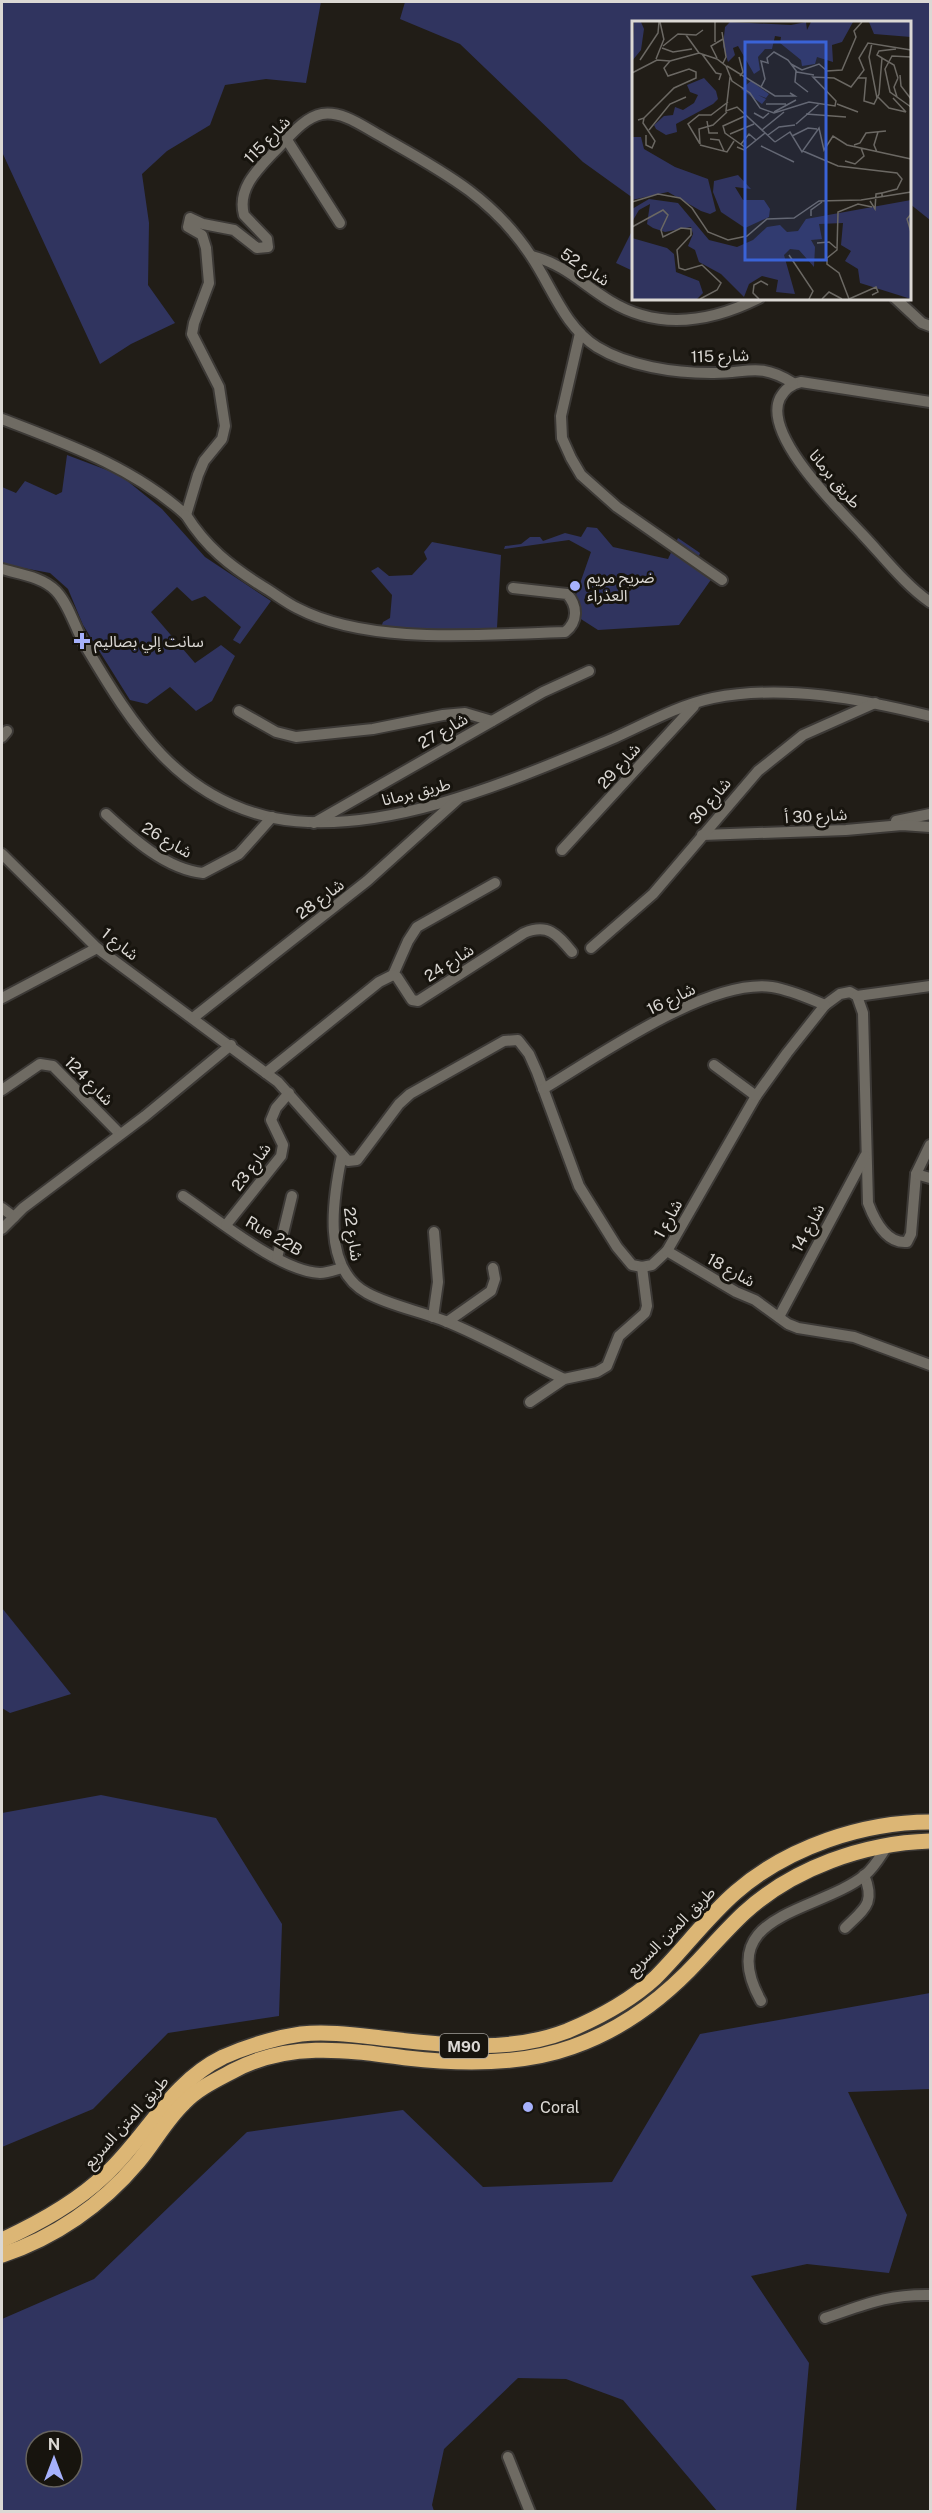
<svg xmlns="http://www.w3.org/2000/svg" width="932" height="2513" font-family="'Public Sans','Noto Sans Arabic',sans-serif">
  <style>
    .green { fill: #30345f; fill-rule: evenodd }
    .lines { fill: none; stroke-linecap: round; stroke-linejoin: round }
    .minor-casing { stroke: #3c3936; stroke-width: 14 }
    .highway-casing { stroke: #3c3936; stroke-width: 18 }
    .minor { stroke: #6f6b63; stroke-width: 10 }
    .highway { stroke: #dcb675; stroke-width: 15 }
    .poi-dot { fill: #a6b1fc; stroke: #17140e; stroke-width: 2 }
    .labels { text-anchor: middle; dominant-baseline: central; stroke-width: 6; stroke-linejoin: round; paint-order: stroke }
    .shield { fill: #17140e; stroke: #a09d99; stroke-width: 1.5 }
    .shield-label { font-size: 15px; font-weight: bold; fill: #dbd8d4 }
    .street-label { font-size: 16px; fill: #dbd8d4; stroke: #17140e }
    .poi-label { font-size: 16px; fill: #dbd8d4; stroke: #17140e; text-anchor: start }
    .inset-road { fill: none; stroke: #6b6863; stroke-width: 1.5 }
    .view { fill: #3a63d7; fill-opacity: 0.15; stroke: #3a63d7; stroke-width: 3 }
    .inset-edge { fill: none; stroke: #dbd8d4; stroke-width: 3 }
  </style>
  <rect width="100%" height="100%" fill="#211d17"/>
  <g class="green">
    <polygon points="2,2 321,2 306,83 266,79 225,85 210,125 167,151 142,174 149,223 148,285 175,323 131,344 100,364 2,152"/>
    <polygon points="405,2 930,2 930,220 910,204 910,22 634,22 633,198 583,162 460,44 400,19"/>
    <polygon points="633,229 633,271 616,263"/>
    <polygon points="67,455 120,475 162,509 205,557 271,601 240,644 233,640 241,627 205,596 192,601 177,587 151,612 195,663 221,645 235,656 212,701 196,711 170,687 147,704 130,700 83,625 68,589 50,573 2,564 2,487 16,493 25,481 56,495 62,492"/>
    <polygon points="587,527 597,528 613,547 668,559 678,538 700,553 698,559 715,574 679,625 598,630 570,612 591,552 569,540 504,549 505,546 521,544 530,537 540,537 543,541 565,533 581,537"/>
    <polygon points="432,542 501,555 497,628 485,632 380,630 383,622 390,618 392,595 371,571 378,567 389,576 412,575 427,559 424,552"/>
    <polygon points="2,1608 71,1694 10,1713 2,1708"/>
    <polygon points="101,1795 216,1818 282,1924 279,2016 168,2033 93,2109 2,2147 2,1813"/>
    <path d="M930 1993V2089L848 2092 907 2215 889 2273 807 2264 751 2276 809 2363 796 2511H717L623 2400 566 2379 518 2378 444 2449 432 2505 434 2511H2V2319L94 2279 247 2132 403 2110 483 2187 612 2182 700 2034ZM36 2441H72V2477H36Z"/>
  </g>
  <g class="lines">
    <defs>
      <g id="minor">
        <polyline points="287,140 340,223"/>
        <path d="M532 256C566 265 582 284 610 301 659 331 711 322 759 298"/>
        <polyline points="895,298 922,323 930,326"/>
        <polyline points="580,333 561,416 562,438 571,458 581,475 617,507 722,580"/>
        <path d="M930 402 801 382C791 384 785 389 780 398 762 435 839 509 862 534 883 556 905 585 930 602"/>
        <path d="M2 419C67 444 133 467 186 515L198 475 204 461 222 439 225 426 219 387 192 334 194 323 209 283 206 248 202 235 188 227 190 218 203 224 234 230 257 248 268 247 267 239 244 215C237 189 257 170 273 153 288 139 302 118 322 114 342 111 361 125 377 134 438 169 491 195 531 256 552 287 564 326 597 347 628 366 674 373 711 373 747 374 758 361 793 383"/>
        <path d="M186 515C206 547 230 566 262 586 274 593 285 602 297 608 370 646 484 634 565 632 578 622 578 606 567 594L513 588"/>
        <path d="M2 569C19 574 43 577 56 591 70 606 75 629 86 647 133 726 178 798 274 818 380 839 516 779 614 738 645 724 679 705 713 698 785 684 861 699 930 716"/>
        <polyline points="239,711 276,732 296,737 373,729 443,715 465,713 492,721"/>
        <polyline points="2,737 7,731"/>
        <path d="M106 814C133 839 166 869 203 873L239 854 272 817"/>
        <polyline points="896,821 930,814"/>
        <polyline points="314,823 543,692 589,671"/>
        <polyline points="702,835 846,830 902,825 930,827"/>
        <polyline points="562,850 694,706"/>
        <path d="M2 854 97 948 278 1082 348 1161 357 1160 399 1104 410 1094 504 1041 518 1040 529 1054 537 1072 579 1186 617 1247 632 1265 642 1267 652 1265 667 1251 756 1096 787 1053 825 1005 840 994 850 992 857 996 863 1013 868 1203C874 1219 886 1244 907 1242L911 1234 916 1174 930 1145"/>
        <polyline points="591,948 653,894 758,771 803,735 875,703"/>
        <polyline points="393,975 408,941 417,927 495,883"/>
        <polyline points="857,996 930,986"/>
        <polyline points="2,998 97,948"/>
        <polyline points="193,1018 367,881 458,799"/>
        <polyline points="714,1065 756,1096"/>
        <path d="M266 1073 379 982 393 975 397 977 412 1000 418 1001 524 933C548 923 557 934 572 952"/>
        <path d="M543 1089C599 1056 708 978 772 987 791 990 808 998 825 1005"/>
        <polyline points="2,1090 40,1064 53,1066 120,1134"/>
        <path d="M342 1155C333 1198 321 1268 367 1293 391 1306 420 1311 445 1321 485 1337 524 1360 564 1379"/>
        <polyline points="916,1174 930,1178"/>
        <path d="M183 1196C216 1218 281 1272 320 1273 327 1273 335 1270 342 1268"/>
        <polyline points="2,1208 14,1217"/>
        <polyline points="226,1225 281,1156 283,1145 271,1120 276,1108 289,1093"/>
        <polyline points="2,1229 23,1208 145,1116 231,1045"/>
        <polyline points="667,1251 736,1292 755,1300 788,1324 798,1328 854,1337 930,1365"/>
        <polyline points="277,1258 292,1196"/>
        <polyline points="433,1317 438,1282 434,1232"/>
        <polyline points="779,1317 865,1156"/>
        <polyline points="447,1322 491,1291 495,1279 493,1268"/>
        <polyline points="530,1402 564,1379 597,1372 607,1366 619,1336 645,1313 647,1306 642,1267"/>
        <path d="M845 1928C864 1909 876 1904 864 1875"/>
        <path d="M761 2001C712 1913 818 1913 865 1875 875 1867 881 1855 888 1845"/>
        <path d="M825 2318C864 2305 888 2294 930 2295"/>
        <polyline points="508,2457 530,2512"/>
      </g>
      <g id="highway">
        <path d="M2 2240C39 2223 76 2203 106 2174 147 2136 170 2083 223 2057 248 2046 274 2038 301 2034 327 2031 355 2035 381 2038 443 2045 508 2054 567 2031 598 2018 630 2001 655 1978 683 1950 707 1917 736 1892 788 1847 863 1822 930 1822"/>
        <path d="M2 2255C54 2238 102 2205 138 2162 154 2143 166 2120 184 2103 197 2089 216 2080 233 2071 289 2041 347 2050 407 2058 459 2064 522 2065 572 2047 621 2030 664 1998 699 1960 714 1944 728 1928 744 1913 793 1868 864 1843 930 1841"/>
      </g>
    </defs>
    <use href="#minor" class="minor-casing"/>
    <use href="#highway" class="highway-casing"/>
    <use href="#minor" class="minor"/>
    <use href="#highway" class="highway"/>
  </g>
  <g class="poi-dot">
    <circle cx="575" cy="586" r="6"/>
    <path d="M79 632h6v6h6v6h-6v6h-6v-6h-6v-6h6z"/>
    <circle cx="528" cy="2107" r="6"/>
  </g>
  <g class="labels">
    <rect class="shield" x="440" y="2034" width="48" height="24" rx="4.5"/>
    <g class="shield-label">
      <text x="464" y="2046">M90</text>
    </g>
    <g class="street-label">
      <text transform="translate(267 140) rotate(-46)">شارع 115</text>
      <text transform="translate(585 267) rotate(33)">شارع 52</text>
      <text transform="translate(720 356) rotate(-2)">شارع 115</text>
      <text transform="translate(835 479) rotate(50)">طريق برمانا</text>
      <text transform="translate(443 731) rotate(-30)">شارع 27</text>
      <text transform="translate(619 766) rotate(-48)">شارع 29</text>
      <text transform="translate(416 792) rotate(-14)">طريق برمانا</text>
      <text transform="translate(710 801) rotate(-50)">شارع 30</text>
      <text transform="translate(816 816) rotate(-3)">شارع 30 أ</text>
      <text transform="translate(167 840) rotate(30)">شارع 26</text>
      <text transform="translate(320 899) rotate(-37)">شارع 28</text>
      <text transform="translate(120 944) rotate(38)">شارع 1</text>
      <text transform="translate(449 963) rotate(-33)">شارع 24</text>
      <text transform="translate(671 999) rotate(-26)">شارع 16</text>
      <text transform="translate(89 1081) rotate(45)">شارع 124</text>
      <text transform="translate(251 1167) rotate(-54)">شارع 23</text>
      <text transform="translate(668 1219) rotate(-61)">شارع 1</text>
      <text transform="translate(808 1228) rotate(-62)">شارع 14</text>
      <text transform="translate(353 1234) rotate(82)">شارع 22</text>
      <text transform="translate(274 1236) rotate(30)">Rue 22B</text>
      <text transform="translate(731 1270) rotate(29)">شارع 18</text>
      <text transform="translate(671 1931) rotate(-45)">طريق المتن السريع</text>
      <text transform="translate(126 2122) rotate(-48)">طريق المتن السريع</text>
    </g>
    <g class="poi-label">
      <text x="587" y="577">ضريح مريم<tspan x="587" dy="18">العذراء</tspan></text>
      <text x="94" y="641">سانت إلي بصاليم</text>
      <text x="540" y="2107">Coral</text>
    </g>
  </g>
  <g transform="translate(632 21)">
    <rect width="279" height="279" fill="#211d17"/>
    <path d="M2 1H9L12 8 9 29 0 40ZM98 1 159 4 174 1 175 9 179 1H221L210 21 200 24 201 41 185 36 183 43 170 45 169 39 148 22 149 16 143 15 140 28H133L126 36 128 49 122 53 106 25 101 27 103 34 96 41 91 25 93 6ZM237 1H279V16L242 13ZM72 57 84 70 86 78 81 83 44 103 45 111 34 114 24 108 22 104 32 95 41 94 43 86 51 89 62 82 66 74 58 71 55 64ZM119 60 137 73 134 77 126 74 134 78 130 83 109 68ZM0 116H9L12 128 43 146 76 158 84 190 78 193 69 190 36 171 0 179ZM106 154 119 168 103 166 111 179H132L138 188 137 196 113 207 89 191 81 171 82 160ZM17 178 46 182 77 219 105 226 121 219 135 206 148 204 155 211 166 210 174 198 279 179V278L228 262 226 248 213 240 219 230 209 224 211 202 187 203 190 218 179 219 183 226 182 246 167 229 158 228 152 234 163 273 144 271 146 259 130 255 117 263 112 276 89 253 67 241 63 229 56 225 61 213 59 206 33 211 21 207 15 203 18 183 7 189 0 201V188ZM0 217 35 227 42 233 44 251 67 260 71 272 65 278H0Z" fill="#30345f"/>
    <path class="inset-road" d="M28 1 32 19M90 11 94 36 91 42M54 14 67 32M83 21V1M240 22 237 36 245 77M31 25 46 13 64 14 71 9M30 27 41 31 60 28M70 33 84 52 89 53 87 59M107 36 111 51 108 55M279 36 260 35 253 48 258 71 279 86M85 37 79 25 91 18M250 37 245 34 247 30 264 28M24 38 32 18M8 39 26 12 27 1M38 40 67 32 85 38 94 45 100 60 118 72 128 87 142 92 177 81 203 85 204 80 181 56 202 57 219 66 232 49 227 37 236 22 279 29M159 43 170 49 187 43 195 50 210 49 224 16 222 10 230 1M95 45 129 66 133 58 129 40 136 42 135 37 142 31 156 39 165 51 182 54M164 50 163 61 176 71M0 52 25 39 38 40M268 54 269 65 279 78M98 56 94 90 105 86 143 121M225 57H234L232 80 242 83 247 73 250 37 262 44 266 57M129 66 143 75H163L158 72M246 76 257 87 274 91M265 76 262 66 266 57M261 77 274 91M134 83H154M205 83 226 91M142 91 164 79M122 92 131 97 137 92M174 93 214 96M113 95 91 105 93 112 114 127M12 97 42 67 64 57V51L57 48 36 55 32 47 38 40M6 99 12 97 11 102 23 120 20 127 14 124V114M75 100 77 112H86M164 103 187 83M17 109 38 83 54 76M130 109 152 91M98 113 122 103M136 114 147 106 163 104M160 115 176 107 185 108M78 118 87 119 92 130M143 121 158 111 170 131 187 107 192 129 201 115 215 124 279 138M68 123 56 103 67 94H79L96 81M68 123 67 108 81 104 95 91M109 123 117 113 124 119M68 124 95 131 102 120M222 124 228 122 234 112 254 110M129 125 162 141M105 126 112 129 133 112M171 130 206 145 265 152 270 158 265 168 250 172M245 131 242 124 246 111M213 140 223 143 232 135 229 127M238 180 243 188 244 173 250 172V176M0 181 26 173 48 177 60 187 76 211 96 219 115 215 135 198 162 197 187 180 229 179 279 171M279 193 275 198 279 211M179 195V189L190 181M0 206 31 189 36 194 29 209 31 216 49 207 59 208V214L45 229 47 247 53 249 70 244 89 262 85 269 68 278M185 222 197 221 204 227M157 234 181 270 177 278M127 278 121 272 122 264 129 260 136 264M190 278 197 271 210 278M217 278 207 252 195 243V237L205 229 206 191 226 183 240 186M217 278 244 266 246 271 240 274"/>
    <path class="view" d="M113 21H194V239H113Z"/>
    <rect width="279" height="279" class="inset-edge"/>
  </g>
  <rect width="932" height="2513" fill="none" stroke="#dbd8d4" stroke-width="6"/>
  <g transform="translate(54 2459)"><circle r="28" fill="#17140e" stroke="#65625d" stroke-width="1.5"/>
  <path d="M0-4.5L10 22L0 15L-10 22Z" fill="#a6b1fc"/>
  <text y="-9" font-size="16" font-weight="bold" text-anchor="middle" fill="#dbd8d4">N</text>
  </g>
</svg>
